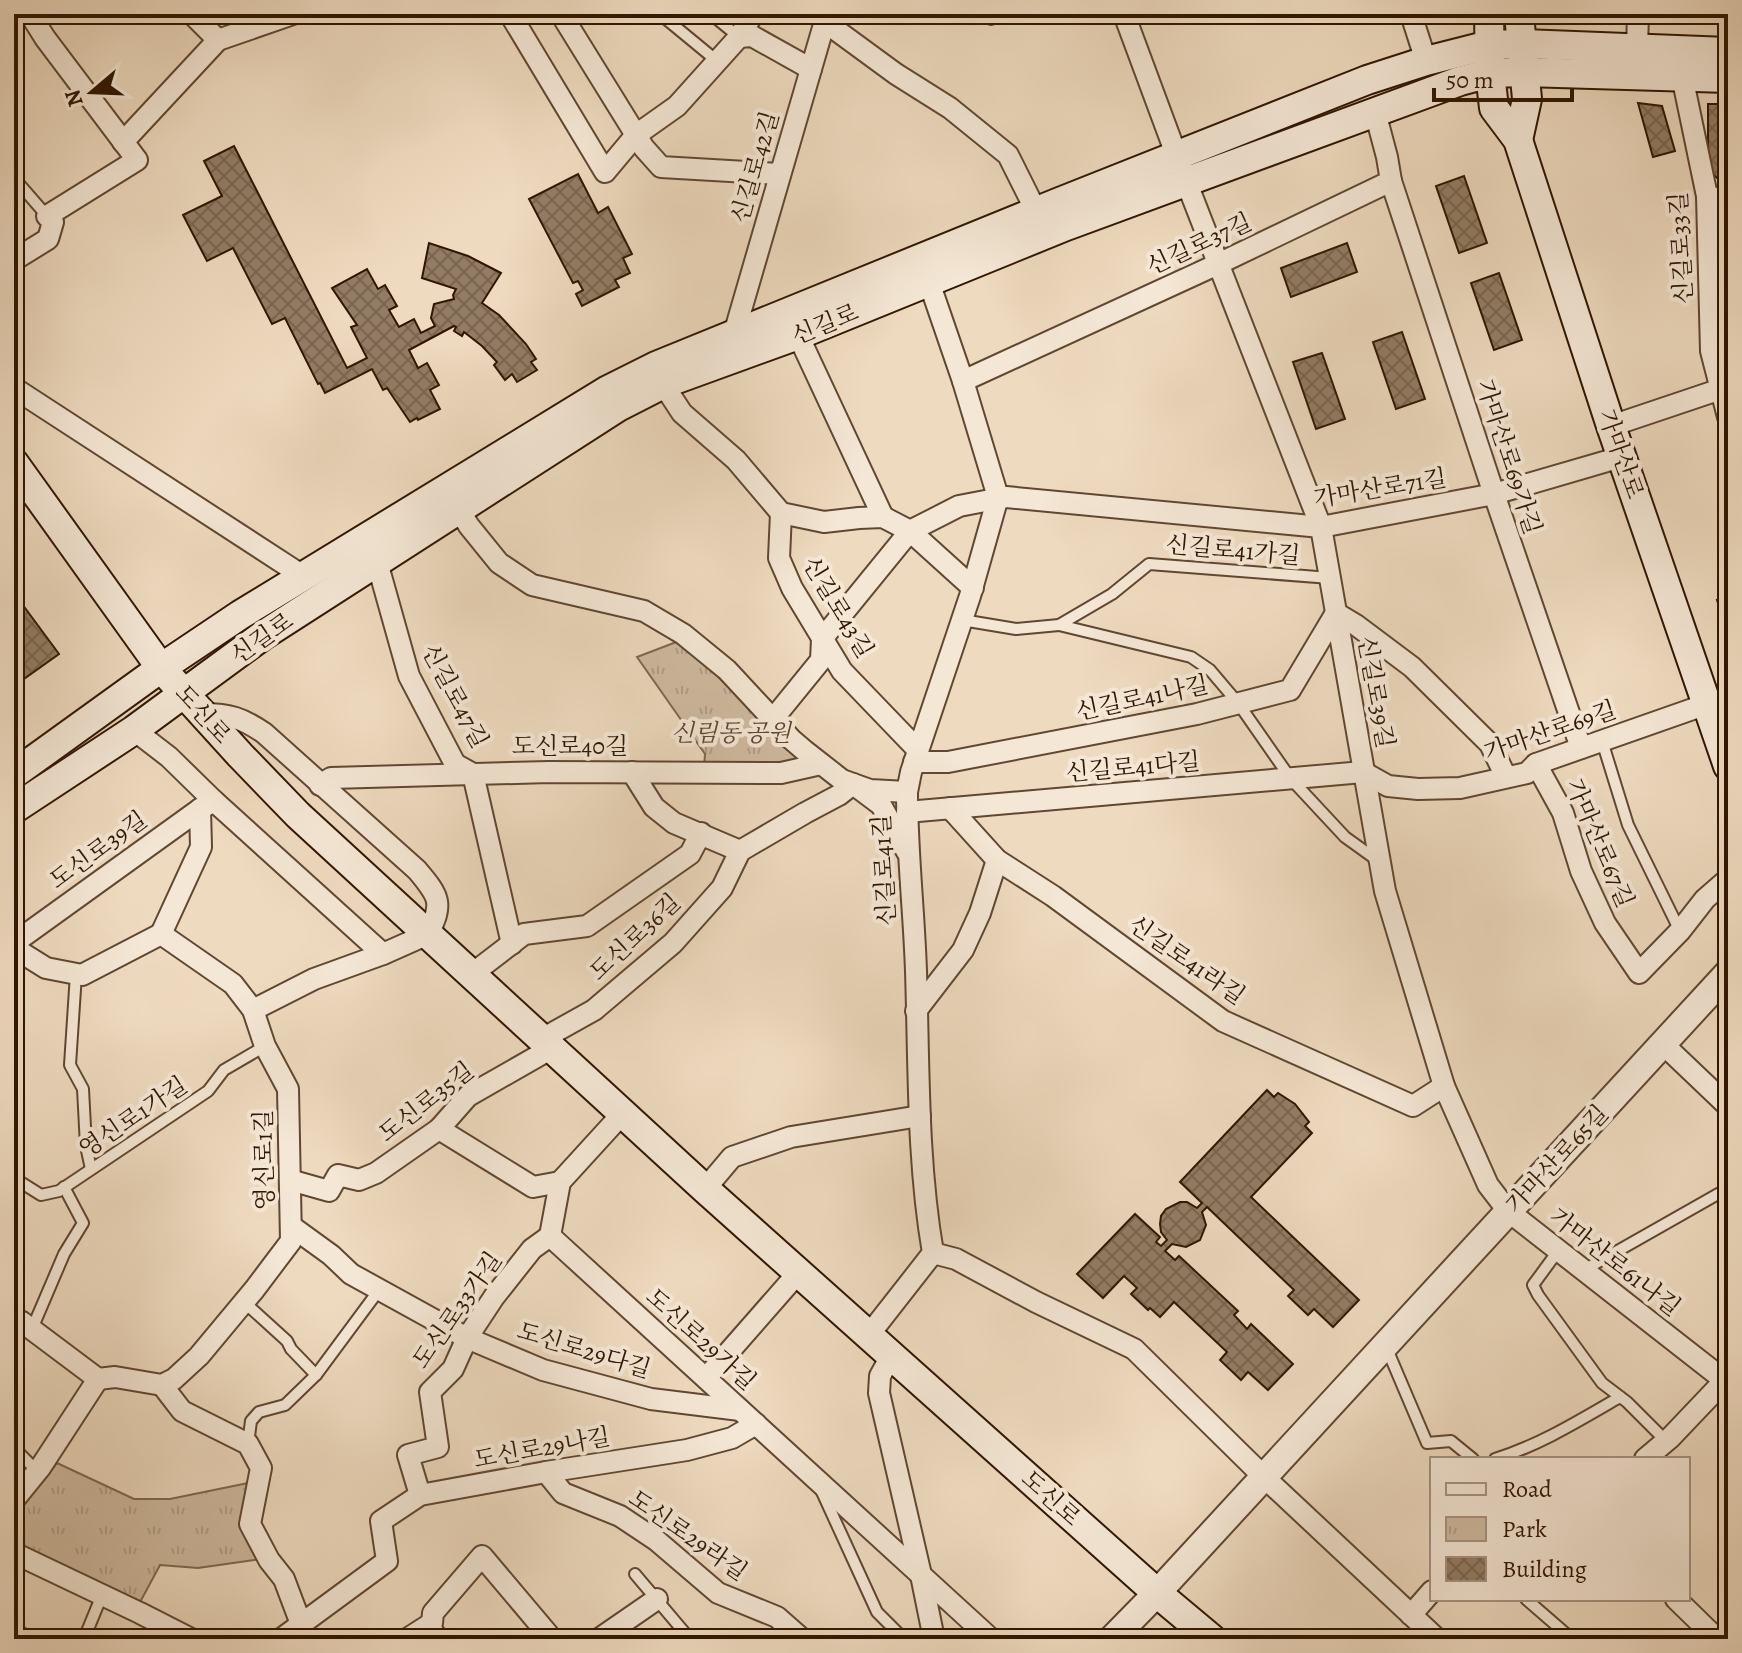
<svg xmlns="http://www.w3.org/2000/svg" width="1742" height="1653" font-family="Alegreya,'Noto Serif KR',serif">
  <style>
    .park { fill: url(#park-tufts); stroke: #7f6850; stroke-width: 2 }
    .building { fill: url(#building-cross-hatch); stroke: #301602; stroke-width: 2 }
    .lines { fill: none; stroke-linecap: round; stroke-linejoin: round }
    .service-casing { stroke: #604731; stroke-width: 14 }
    .minor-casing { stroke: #604731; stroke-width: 24 }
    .tertiary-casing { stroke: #604731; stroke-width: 30 }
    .secondary-casing { stroke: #301602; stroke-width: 32 }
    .service { stroke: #f4e7d5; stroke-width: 10 }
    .minor { stroke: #f4e7d5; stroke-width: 20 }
    .tertiary { stroke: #f4e7d5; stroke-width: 26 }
    .secondary { stroke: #f4e7d5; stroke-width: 28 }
    .labels { text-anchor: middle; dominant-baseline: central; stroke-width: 8; stroke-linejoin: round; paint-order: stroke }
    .street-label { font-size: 24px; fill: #301602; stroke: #f4e7d5 }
    .park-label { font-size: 24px; font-style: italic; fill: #5f4731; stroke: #f4e7d5 }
  </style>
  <defs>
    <pattern id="park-tufts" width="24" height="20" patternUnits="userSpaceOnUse" patternTransform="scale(2)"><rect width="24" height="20" fill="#ceb99f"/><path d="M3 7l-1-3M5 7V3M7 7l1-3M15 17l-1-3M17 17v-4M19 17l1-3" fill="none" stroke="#b19e87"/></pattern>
    <pattern id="building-cross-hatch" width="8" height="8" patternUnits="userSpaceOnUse" patternTransform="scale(2)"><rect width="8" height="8" fill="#937c64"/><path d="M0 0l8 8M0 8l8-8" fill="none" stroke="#786550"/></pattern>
  </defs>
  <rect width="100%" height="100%" fill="#eedabf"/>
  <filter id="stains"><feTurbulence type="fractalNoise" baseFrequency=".0025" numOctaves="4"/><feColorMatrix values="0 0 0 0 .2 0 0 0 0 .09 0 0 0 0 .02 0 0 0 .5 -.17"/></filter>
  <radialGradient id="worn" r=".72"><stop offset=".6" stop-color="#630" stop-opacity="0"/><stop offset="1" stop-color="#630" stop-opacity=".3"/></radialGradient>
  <g class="park">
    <polygon points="679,641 811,762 704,768 705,754 637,657"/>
    <polygon points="57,1463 134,1499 170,1499 253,1482 261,1559 198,1568 160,1565 138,1606 14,1547 14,1514"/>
  </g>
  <g class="building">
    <polygon points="1638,103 1662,106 1675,151 1653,157"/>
    <polygon points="1708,104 1728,104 1728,183 1719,180 1708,169"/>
    <polygon points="234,146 347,368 367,358 351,327 357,325 332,288 367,269 378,289 385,285 397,306 389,310 399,327 414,319 421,333 435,326 431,318 434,304 454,299 453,295 456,289 422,278 429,243 468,256 501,273 482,303 499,315 526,344 536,359 531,362 537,370 517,382 512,374 505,380 494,365 497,362 482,346 464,332 462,336 454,331 456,327 454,326 409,350 418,368 427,363 439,385 430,390 440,409 418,420 417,418 410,422 387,388 383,390 372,369 325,393 320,383 318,384 285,318 272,324 233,248 207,261 183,215 222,196 204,161"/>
    <polygon points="578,174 598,213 608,207 632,254 623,258 630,273 615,280 619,287 582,306 576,294 583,290 578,281 573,283 529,199"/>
    <polygon points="1464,176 1487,243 1459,253 1436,186"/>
    <polygon points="1347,243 1357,272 1291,297 1281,268"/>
    <polygon points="1499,273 1522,340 1494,350 1471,283"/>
    <polygon points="1402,332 1425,399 1396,409 1373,342"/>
    <polygon points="1322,353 1345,419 1316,429 1293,362"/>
    <polygon points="14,593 59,654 14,686"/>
    <polygon points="1728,597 1728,633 1717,600"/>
    <polygon points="1267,1090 1274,1097 1278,1093 1295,1104 1309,1122 1305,1126 1312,1133 1251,1197 1359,1300 1333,1327 1314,1309 1308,1315 1288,1296 1294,1290 1207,1207 1202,1212 1206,1225 1200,1240 1186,1247 1172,1244 1165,1251 1175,1260 1179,1256 1238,1311 1234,1315 1247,1329 1251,1324 1293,1364 1268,1390 1248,1372 1241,1380 1220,1360 1227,1352 1174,1302 1160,1317 1150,1308 1148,1310 1131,1294 1137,1288 1124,1276 1103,1298 1077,1274 1135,1214 1160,1237 1156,1242 1161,1246 1167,1240 1161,1232 1160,1224 1161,1216 1166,1209 1180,1202 1187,1202 1197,1208 1202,1203 1180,1182"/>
  </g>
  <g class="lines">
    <defs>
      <g id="service">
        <polyline points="660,14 717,61"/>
        <polyline points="711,14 739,37"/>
        <polyline points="991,19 992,14"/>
        <polyline points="14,178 47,216"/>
        <polyline points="962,620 1016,629 1059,625 1112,594 1149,564 1330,578"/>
        <polyline points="1059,625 1191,657 1210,670 1238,703 1291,779 1345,837 1377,860"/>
        <polyline points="1602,741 1628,825 1680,931"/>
        <polyline points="76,974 70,1065 83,1089 86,1146 91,1169"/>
        <polyline points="14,1178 41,1195 59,1191 208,1091 224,1070 265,1046"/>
        <polyline points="1558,1251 1533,1285 1538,1295 1602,1383 1627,1402 1666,1441"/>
        <polyline points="1584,1270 1718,1194 1728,1191"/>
        <polyline points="244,1302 287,1341 291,1349 316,1375"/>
        <polyline points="32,1329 64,1254 83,1223 64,1187"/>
        <polyline points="1387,1349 1427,1443 1451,1441 1473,1459"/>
        <polyline points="248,1444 251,1421 259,1412 285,1405 316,1375 379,1290"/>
        <polyline points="14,1448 37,1471"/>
        <path d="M1495 1459C1540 1445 1580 1420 1620 1397"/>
        <polyline points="822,1492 877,1612 904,1639"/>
        <polyline points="635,1574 690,1639"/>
        <polyline points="1526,1599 1572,1639"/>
        <polyline points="432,1623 445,1639"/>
        <polyline points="14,1630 36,1639"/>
        <polyline points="84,1639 102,1595"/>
      </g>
      <g id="minor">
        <polyline points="192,14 218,40"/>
        <polyline points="510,14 605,172 636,135 677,106 739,37 753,14"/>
        <polyline points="561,14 644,148 661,167 780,174"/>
        <polyline points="1124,14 1186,181 1321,527 1385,891 1444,1086 1488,1185 1508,1211 1728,1383"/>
        <polyline points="1411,14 1426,61"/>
        <polyline points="825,22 896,74 950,108 1008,155 1036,211"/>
        <polyline points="739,37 752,36 811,69"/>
        <polyline points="1637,48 1638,14"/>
        <polyline points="1682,76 1707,196 1711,351 1728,417"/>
        <polyline points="123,142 218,40 293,14"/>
        <polyline points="1391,181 1494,494 1581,748"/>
        <polyline points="1707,196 1728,201"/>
        <polyline points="14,260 48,239 53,222 47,216 137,160 45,38 30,14"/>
        <polyline points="734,334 827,14"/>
        <polyline points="798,335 883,517"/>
        <polyline points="963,381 1218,264 1391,181 1387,157 1375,112"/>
        <polyline points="663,384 682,413 736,460 781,513 824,522 859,518 883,517 910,531 973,588"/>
        <polyline points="14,388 303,576"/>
        <polyline points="1611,426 1721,389"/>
        <polyline points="459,510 469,526 499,563 532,585 644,611 683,634 727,670 791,739 805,751 842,780 853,784 881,805 907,852"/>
        <polyline points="781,513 779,558 792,588 842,671 918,750"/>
        <polyline points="377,562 409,676 455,764 473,774 512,944"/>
        <path d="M203 714C230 714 242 718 264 733L417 870C439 896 444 903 428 934L383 954 314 979 253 1010"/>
        <polyline points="773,719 821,660 822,639 910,531 959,506 1006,497 1321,527 1494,494 1621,457"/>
        <polyline points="134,730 169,757 214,801 383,954"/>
        <polyline points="914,762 948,762 1197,714 1290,690 1336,613 1356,625 1412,667 1490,744 1506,777"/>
        <polyline points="1536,764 1563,813 1581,871 1605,923 1639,973 1680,931 1705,899 1728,879"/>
        <polyline points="632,772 654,807 674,823 740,851"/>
        <polyline points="320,785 331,778 549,772 781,773 821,764"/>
        <polyline points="950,808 997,860 1053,896 1223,1021 1413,1106 1444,1086"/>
        <polyline points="907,812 1363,772 1388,786 1418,789 1460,788 1527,773 1536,764 1707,704"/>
        <polyline points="161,934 201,847 200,809"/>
        <polyline points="14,943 200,809 214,801"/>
        <polyline points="14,948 46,968 82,975 161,934 233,984 253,1010 265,1046 288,1089 291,1241 254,1290 199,1356 174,1379 162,1385 115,1377 98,1379 22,1322 14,1320"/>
        <polyline points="472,974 524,934 587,926 690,854 701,833"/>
        <polyline points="916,1011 963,950 980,913 997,860"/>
        <polyline points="542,1039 594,1010 673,943 722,888 740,851 805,813 839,795 853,784 870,790 907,792"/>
        <polyline points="1663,1044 1728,1106"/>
        <polyline points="439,1129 533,1187 560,1182"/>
        <polyline points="290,1180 329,1191 338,1175 359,1180 376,1173 439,1129 468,1096 552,1048"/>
        <polyline points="705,1189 732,1157 791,1137 920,1116"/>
        <polyline points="291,1226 331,1255 351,1274 467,1338 543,1370 651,1399 740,1410"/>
        <polyline points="550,1236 991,1639"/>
        <polyline points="550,1236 560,1182 623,1113"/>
        <polyline points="933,1253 956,1259 1036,1302 1134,1349 1264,1477 1437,1639"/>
        <path d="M868 1336 933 1253C917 1160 919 1065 916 971 914 911 907 852 907 792L911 772 970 596 998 497 963 381 929 282"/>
        <polyline points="891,1356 880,1376 879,1393 921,1575 934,1639"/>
        <polyline points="706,1378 798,1273"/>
        <polyline points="162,1385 182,1411 248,1444 261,1468 250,1524 269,1560 284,1579 301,1624"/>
        <polyline points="1645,1459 1670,1438 1728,1377"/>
        <polyline points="546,1472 563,1493 620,1516 656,1540 718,1593 777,1617 802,1639"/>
        <polyline points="420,1495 408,1455 438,1447 430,1392 453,1369 467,1338 494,1297 532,1249 550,1236"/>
        <polyline points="14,1500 40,1468 98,1379"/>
        <polyline points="14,1553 140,1613 191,1639"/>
        <polyline points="1676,1599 1717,1639"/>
        <polyline points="1411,1615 1432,1591"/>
        <polyline points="281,1639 387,1561 381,1521 420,1495 546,1472 687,1450 732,1438 756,1424"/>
        <polyline points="407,1639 432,1623 433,1613 482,1556 552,1639"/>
        <polyline points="599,1639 657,1599"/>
      </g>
      <polyline id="tertiary" points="1112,1639 1157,1593 1728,973"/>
      <g id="secondary">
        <polyline points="1489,14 1490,73 1494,108 1518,140 1611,426 1728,766"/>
        <polyline points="1518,140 1527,99 1519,14"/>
        <polyline points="14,463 161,668 240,755 298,815 705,1189 1157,1593 1212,1639"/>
        <polyline points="14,774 161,668 240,615 608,390 656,366 1057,203 1367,80 1426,61 1489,45 1522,44 1728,52"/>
        <polyline points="14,809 134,730 262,636 618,407 663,384 798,335 1066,226 1460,81 1490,73 1523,72 1728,78"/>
      </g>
    </defs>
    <use href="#service" class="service-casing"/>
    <use href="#minor" class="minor-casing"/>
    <use href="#tertiary" class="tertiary-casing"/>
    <use href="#secondary" class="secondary-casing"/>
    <use href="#service" class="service"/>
    <use href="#minor" class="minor"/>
    <use href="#tertiary" class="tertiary"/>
    <use href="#secondary" class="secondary"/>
  </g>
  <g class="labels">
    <g class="street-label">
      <text transform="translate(755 167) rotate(-74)">신길로42길</text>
      <text transform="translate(1199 244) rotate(-25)">신길로37길</text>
      <text transform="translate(1681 248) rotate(-93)">신길로33길</text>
      <text transform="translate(825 324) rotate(-22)">신길로</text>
      <text transform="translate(1621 454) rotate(71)">가마산로</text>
      <text transform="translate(1509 457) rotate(72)">가마산로69가길</text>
      <text transform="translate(1380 488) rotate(-9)">가마산로71길</text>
      <text transform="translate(1233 550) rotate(5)">신길로41가길</text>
      <text transform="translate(838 607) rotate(59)">신길로43길</text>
      <text transform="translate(262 638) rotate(-35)">신길로</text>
      <text transform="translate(1376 692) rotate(80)">신길로39길</text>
      <text transform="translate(455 696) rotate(62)">신길로47길</text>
      <text transform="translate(1142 698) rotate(-12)">신길로41나길</text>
      <text transform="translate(203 714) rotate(48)">도신로</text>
      <text transform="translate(1550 731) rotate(-19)">가마산로69길</text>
      <text x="570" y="746">도신로40길</text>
      <text transform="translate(1133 767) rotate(-5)">신길로41다길</text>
      <text transform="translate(1600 843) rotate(67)">가마산로67길</text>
      <text transform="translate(98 850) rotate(-36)">도신로39길</text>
      <text transform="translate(884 870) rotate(-93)">신길로41길</text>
      <text transform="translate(635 937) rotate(-43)">도신로36길</text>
      <text transform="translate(1187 960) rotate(35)">신길로41라길</text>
      <text transform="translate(426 1102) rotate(-38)">도신로35길</text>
      <text transform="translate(133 1117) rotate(-34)">영신로1가길</text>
      <text transform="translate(1557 1159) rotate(-47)">가마산로65길</text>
      <text transform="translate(264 1160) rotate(-91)">영신로1길</text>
      <text transform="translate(1615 1262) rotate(38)">가마산로61나길</text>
      <text transform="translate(457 1310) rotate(-55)">도신로33가길</text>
      <text transform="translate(701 1339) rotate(42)">도신로29가길</text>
      <text transform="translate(584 1350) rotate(17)">도신로29다길</text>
      <text transform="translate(542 1448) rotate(-10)">도신로29나길</text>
      <text transform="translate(1051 1498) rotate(42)">도신로</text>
      <text transform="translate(688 1535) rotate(35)">도신로29라길</text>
    </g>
    <g class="park-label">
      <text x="731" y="733">신림동 공원</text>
    </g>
  </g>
  <rect width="1742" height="1653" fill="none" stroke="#eedabf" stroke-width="48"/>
  <rect x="16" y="16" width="1710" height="1621" fill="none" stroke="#301602" stroke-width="4"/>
  <rect x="24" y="24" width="1694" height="1605" fill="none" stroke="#301602" stroke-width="2"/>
  <rect x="1430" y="1457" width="260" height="144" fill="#f4e7d5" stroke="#a69381" stroke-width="2"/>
  <rect x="1446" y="1483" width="40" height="12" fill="#f4e7d5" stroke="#a69381" stroke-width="2"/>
  <text x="1502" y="1497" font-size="24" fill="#301602">Road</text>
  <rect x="1446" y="1517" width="40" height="24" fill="url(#park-tufts)" stroke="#a69381" stroke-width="2"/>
  <text x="1502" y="1537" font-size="24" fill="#301602">Park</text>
  <rect x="1446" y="1557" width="40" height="24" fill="url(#building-cross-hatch)" stroke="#a69381" stroke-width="2"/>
  <text x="1502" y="1577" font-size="24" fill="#301602">Building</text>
  <g transform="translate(92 92) rotate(251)" stroke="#f4e7d5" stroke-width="6" paint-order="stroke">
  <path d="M0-6L14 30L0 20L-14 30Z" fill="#301602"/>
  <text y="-12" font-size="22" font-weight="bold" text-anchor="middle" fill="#301602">N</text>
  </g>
  <path d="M1434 88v12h138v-12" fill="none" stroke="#301602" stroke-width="4"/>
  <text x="1446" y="88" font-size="24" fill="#301602" stroke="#f4e7d5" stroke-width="6" paint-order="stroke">50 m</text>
  <rect width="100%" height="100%" filter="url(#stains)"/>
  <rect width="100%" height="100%" fill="url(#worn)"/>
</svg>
